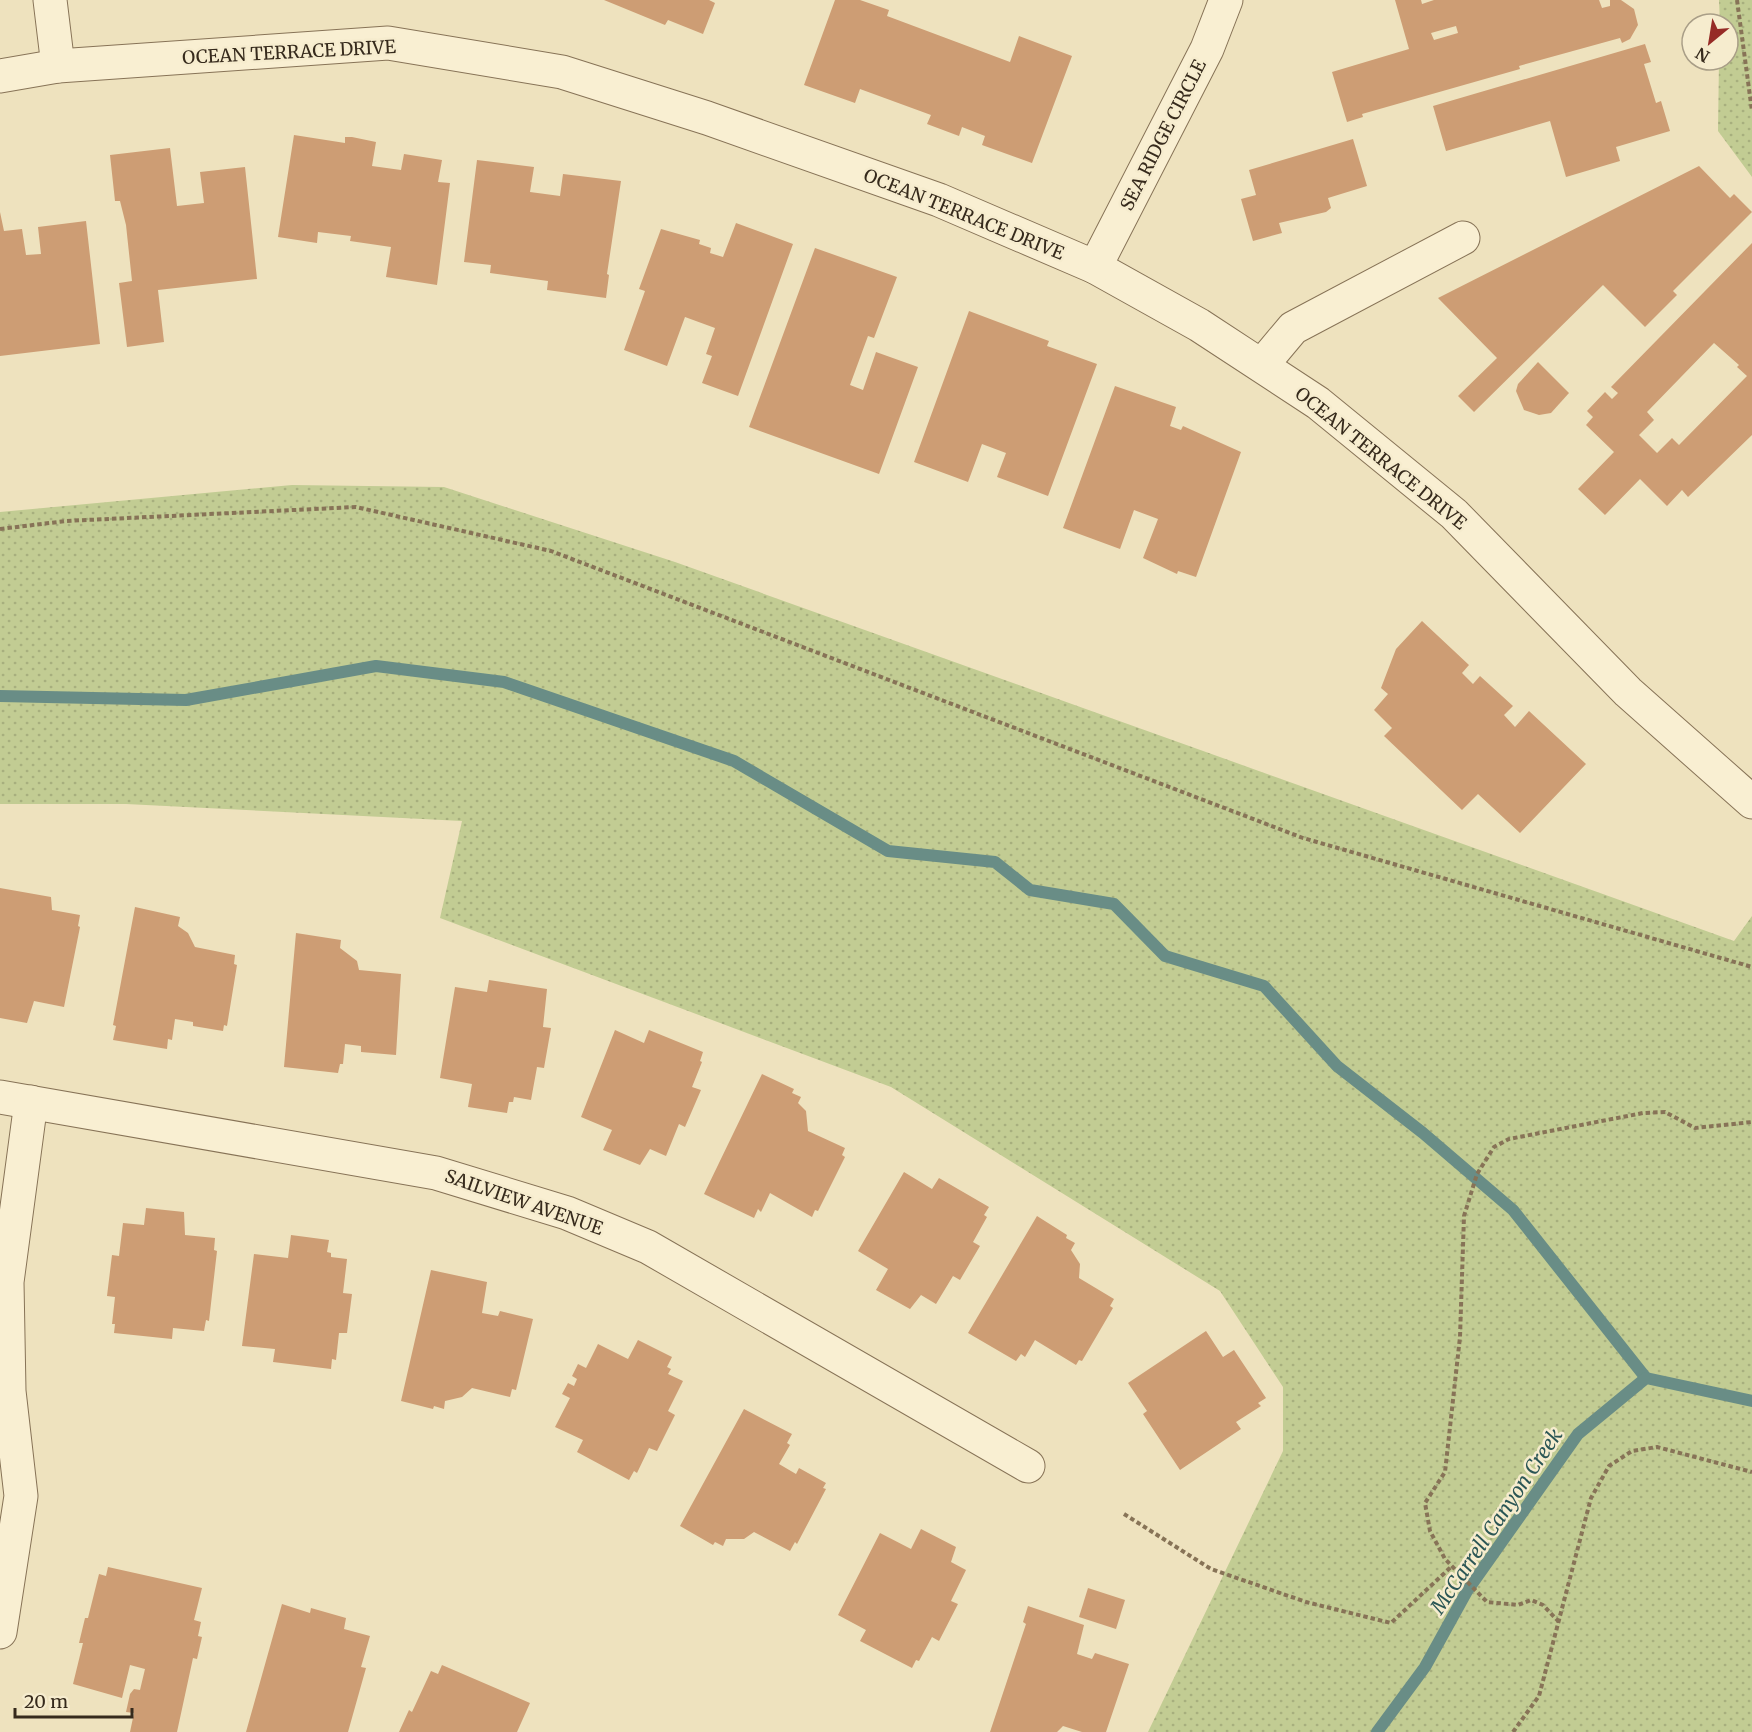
<svg xmlns="http://www.w3.org/2000/svg" width="1752" height="1732" font-family="Merriweather,serif">
  <style>
    .grass { fill: url(#grass-dots) }
    .lines { fill: none; stroke-linecap: round; stroke-linejoin: round }
    .stream { stroke: #698d86; stroke-width: 12 }
    .building { fill: #cd9d74; fill-rule: evenodd }
    .minor-casing { stroke: #877357; stroke-width: 35 }
    .path { stroke: #877357; stroke-width: 4; stroke-dasharray: 4.5 3; stroke-linecap: butt }
    .minor { stroke: #f9efd2; stroke-width: 33 }
    .labels { text-anchor: middle; dominant-baseline: central; stroke-width: 5; stroke-linejoin: round; paint-order: stroke }
    .street-label { font-size: 18px; fill: #362a1c; stroke: #f6ecce }
    .water-label { font-size: 20px; font-style: italic; fill: #2b5655; stroke: #f6ecce }
  </style>
  <defs>
    <pattern id="grass-dots" width="8" height="8" patternUnits="userSpaceOnUse" patternTransform="scale(1.5)"><rect width="8" height="8" fill="#c2cc93"/><path d="M2 2h.1M6 6h.1" fill="none" stroke="#a7af7e" stroke-width="1.8" stroke-linecap="round"/></pattern>
  </defs>
  <rect width="100%" height="100%" fill="#eee2be"/>
  <g class="grass">
    <polygon points="1719,0 1752,0 1752,177 1718,131 1719,60 1728,60 1728,24 1720,24"/>
    <polygon points="292,485 444,487 675,562 1734,941 1752,916 1752,1732 1148,1732 1283,1451 1283,1387 1220,1291 891,1087 440,918 462,821 126,804 0,804 0,512"/>
  </g>
  <g class="lines">
    <g class="stream">
      <polyline points="0,696 186,700 376,666 504,682 734,761 888,851 995,862 1030,890 1114,904 1165,956 1264,986 1337,1066 1423,1133 1513,1210 1646,1378"/>
      <polyline points="1377,1732 1425,1667 1467,1591 1578,1434 1646,1378 1752,1401"/>
    </g>
  </g>
  <g class="building">
    <polygon points="604,0 709,0 715,3 703,34 668,20 665,25"/>
    <polygon points="835,0 860,0 889,10 887,16 1010,62 1019,36 1072,56 1032,163 982,145 985,136 962,127 959,136 927,124 931,115 860,89 855,103 804,85"/>
    <path d="M1395 0H1421L1422 4 1434 0H1599L1602 8 1610 6V0H1621L1634 9 1638 25 1630 39 1622 43 1620 38 1519 66 1520 69 1362 114 1363 117 1347 122 1332 72 1409 49ZM1456 26 1458 33 1434 40 1431 33Z"/>
    <polygon points="1645,44 1651,62 1644,64 1656,103 1661,101 1670,131 1616,147 1620,161 1566,177 1550,121 1446,151 1433,106"/>
    <polygon points="294,135 345,143 345,137 352,137 376,142 372,166 401,170 404,154 442,160 438,182 450,183 437,285 386,277 391,247 350,241 351,236 318,232 317,243 278,237"/>
    <polygon points="1353,139 1367,186 1328,198 1331,208 1326,212 1279,223 1282,233 1253,241 1241,199 1256,195 1249,170"/>
    <polygon points="170,148 177,206 204,203 200,172 245,167 257,279 158,290 164,342 127,347 119,283 132,281 126,225 120,201 115,201 110,155"/>
    <polygon points="477,160 534,167 530,192 560,196 563,174 621,181 607,274 609,275 606,298 547,290 548,281 490,273 491,265 464,262"/>
    <polygon points="1699,166 1730,198 1734,194 1752,212 1673,291 1677,295 1645,327 1603,285 1474,412 1458,396 1497,358 1438,298"/>
    <polygon points="0,212 4,231 22,229 26,255 41,254 38,227 86,221 100,344 0,356"/>
    <polygon points="736,223 793,244 738,396 702,383 712,356 706,354 715,328 685,317 667,366 624,350 645,291 639,289 661,229 700,240 699,244 711,248 710,253 723,257"/>
    <path d="M1752 243V435L1688 497 1682 490 1667 506 1640 479 1605 515 1578 489 1614 452 1586 425 1593 417 1587 411 1605 392 1612 399 1618 393 1611 387ZM1714 343 1739 365 1737 367 1747 376 1679 445 1672 438 1657 453 1639 435 1654 420 1647 412Z"/>
    <polygon points="815,248 897,277 874,338 868,336 850,385 863,390 876,352 918,367 879,474 749,427"/>
    <polygon points="969,311 1049,341 1047,346 1097,364 1048,496 997,477 1006,453 982,444 968,482 914,462"/>
    <polygon points="1538,362 1569,393 1551,413 1539,415 1524,410 1516,391 1518,384"/>
    <polygon points="1115,386 1176,407 1170,426 1181,430 1183,426 1241,452 1196,577 1178,571 1177,574 1143,558 1158,519 1134,510 1120,549 1063,528"/>
    <polygon points="1422,621 1469,665 1462,673 1473,684 1480,676 1513,706 1504,715 1515,727 1529,711 1586,764 1520,833 1478,794 1462,810 1384,736 1392,728 1374,710 1388,694 1381,688 1396,649"/>
    <polygon points="0,888 51,897 52,910 80,915 78,926 80,927 64,1007 34,1001 27,1023 0,1018"/>
    <polygon points="135,907 180,917 178,926 188,933 195,947 235,955 234,964 237,965 227,1026 224,1025 223,1031 193,1026 193,1022 175,1019 172,1040 168,1039 167,1049 113,1040 116,1026 113,1025"/>
    <polygon points="296,933 341,940 340,948 357,961 359,970 401,974 396,1055 361,1052 361,1046 345,1044 343,1064 340,1064 338,1073 284,1067"/>
    <polygon points="489,980 547,989 543,1027 551,1028 544,1068 537,1067 531,1100 514,1097 513,1102 509,1102 507,1113 468,1107 472,1084 440,1078 455,987 487,992"/>
    <polygon points="615,1030 644,1043 649,1030 703,1052 700,1061 702,1062 692,1087 701,1090 685,1127 679,1124 666,1156 650,1149 640,1165 603,1150 612,1130 581,1117"/>
    <polygon points="762,1074 794,1089 792,1093 801,1097 798,1103 806,1111 808,1131 845,1148 842,1155 845,1157 818,1211 815,1210 812,1217 770,1193 761,1212 758,1209 754,1218 704,1194"/>
    <polygon points="904,1172 932,1189 939,1178 989,1207 984,1215 987,1217 973,1242 980,1246 960,1280 953,1276 936,1304 921,1295 910,1309 876,1290 888,1269 858,1251"/>
    <polygon points="146,1208 184,1212 185,1235 215,1238 214,1250 217,1251 209,1321 206,1320 204,1331 173,1328 172,1339 114,1333 115,1324 112,1324 115,1297 107,1296 112,1255 119,1256 123,1223 144,1225"/>
    <polygon points="1037,1216 1067,1235 1066,1238 1075,1243 1071,1250 1080,1264 1079,1278 1114,1299 1110,1306 1113,1308 1082,1361 1079,1360 1076,1365 1035,1340 1025,1357 1021,1354 1016,1361 968,1333"/>
    <polygon points="291,1235 329,1240 327,1252 331,1253 331,1257 347,1259 343,1293 352,1294 347,1333 339,1333 336,1360 332,1359 331,1369 273,1362 275,1349 242,1346 254,1254 288,1258"/>
    <polygon points="431,1270 487,1282 482,1313 498,1316 500,1311 533,1319 516,1390 512,1389 510,1397 472,1388 462,1397 445,1401 444,1409 434,1406 433,1409 401,1401"/>
    <polygon points="1206,1331 1223,1357 1234,1350 1266,1398 1258,1403 1261,1406 1236,1422 1241,1429 1180,1470 1143,1414 1147,1411 1128,1383"/>
    <polygon points="638,1340 672,1357 667,1367 671,1369 668,1374 683,1381 668,1411 675,1415 657,1451 649,1448 637,1473 634,1471 629,1480 577,1452 583,1440 555,1427 570,1398 562,1394 568,1383 574,1386 577,1379 572,1376 578,1364 586,1368 598,1344 628,1359"/>
    <polygon points="744,1409 792,1434 787,1443 790,1445 779,1464 796,1474 799,1468 826,1483 823,1488 826,1489 797,1544 795,1542 790,1551 754,1532 744,1539 726,1539 723,1546 715,1542 713,1545 680,1526"/>
    <polygon points="921,1529 956,1547 951,1562 966,1570 951,1601 958,1604 939,1641 932,1637 919,1661 916,1660 912,1668 860,1641 866,1630 838,1615 880,1533 911,1549"/>
    <polygon points="108,1567 202,1588 194,1620 201,1622 198,1636 202,1637 197,1659 193,1658 177,1732 130,1732 134,1713 126,1712 130,1694 134,1689 140,1690 145,1669 130,1665 122,1698 73,1684 83,1643 79,1643 85,1618 88,1618 99,1574 106,1576"/>
    <polygon points="1088,1588 1125,1600 1116,1629 1079,1617"/>
    <polygon points="282,1604 310,1613 311,1608 346,1618 344,1629 370,1636 361,1667 366,1668 348,1732 246,1732"/>
    <polygon points="1028,1606 1084,1625 1077,1654 1092,1659 1095,1653 1129,1664 1106,1732 1082,1732 1063,1726 1057,1732 990,1732 1026,1624 1023,1622"/>
    <polygon points="442,1665 530,1703 517,1732 399,1732 409,1710 412,1712 431,1671 438,1674"/>
  </g>
  <g class="lines">
    <defs>
      <g id="minor">
        <polyline points="50,0 58,66"/>
        <polyline points="0,76 58,66 388,43 562,72 707,118 939,200 1095,267 1199,325 1318,403 1454,514 1628,692 1752,802"/>
        <polyline points="1095,267 1207,49 1226,0"/>
        <polyline points="1262,365 1293,328 1463,238"/>
        <polyline points="0,1097 436,1173 567,1213 648,1247 1028,1466"/>
        <polyline points="0,1632 21,1496 9,1391 7,1282 31,1102"/>
      </g>
    </defs>
    <use href="#minor" class="minor-casing"/>
    <g class="path">
      <polyline points="1737,0 1752,111"/>
      <polyline points="0,529 66,521 356,507 551,551 1303,838 1752,967"/>
      <polyline points="1124,1514 1211,1569 1306,1602 1391,1623 1452,1566"/>
      <polyline points="1559,1622 1543,1605 1531,1600 1518,1605 1487,1602 1445,1559 1430,1531 1425,1503 1445,1472 1460,1337 1464,1216 1477,1174 1494,1147 1509,1139 1643,1113 1665,1112 1695,1128 1752,1122"/>
      <polyline points="1513,1732 1539,1696 1591,1498 1609,1466 1632,1451 1657,1447 1752,1472"/>
    </g>
    <use href="#minor" class="minor"/>
  </g>
  <g class="labels">
    <g class="street-label">
      <text transform="translate(289 52) rotate(-3)">OCEAN TERRACE DRIVE</text>
      <text transform="translate(1163 135) rotate(-63)">SEA RIDGE CIRCLE</text>
      <text transform="translate(964 214) rotate(22)">OCEAN TERRACE DRIVE</text>
      <text transform="translate(1381 458) rotate(39)">OCEAN TERRACE DRIVE</text>
      <text transform="translate(524 1202) rotate(19)">SAILVIEW AVENUE</text>
    </g>
    <g class="water-label">
      <text transform="translate(1496 1521) rotate(-56)">McCarrell Canyon Creek</text>
    </g>
  </g>
  <g transform="translate(1710 42) rotate(210)"><circle r="28" fill="#f6ecce" stroke="#a99e87" stroke-width="1.5"/>
  <path d="M0-4.5L10 22L0 15L-10 22Z" fill="#962b26"/>
  <text y="-9" font-size="16" font-weight="bold" text-anchor="middle" fill="#362a1c">N</text>
  </g>
  <path d="M15 1708v9h117v-9" fill="none" stroke="#362a1c" stroke-width="3"/>
  <text x="24" y="1708" font-size="18" fill="#362a1c" stroke="#f6ecce" stroke-width="4.5" paint-order="stroke">20 m</text>
</svg>
